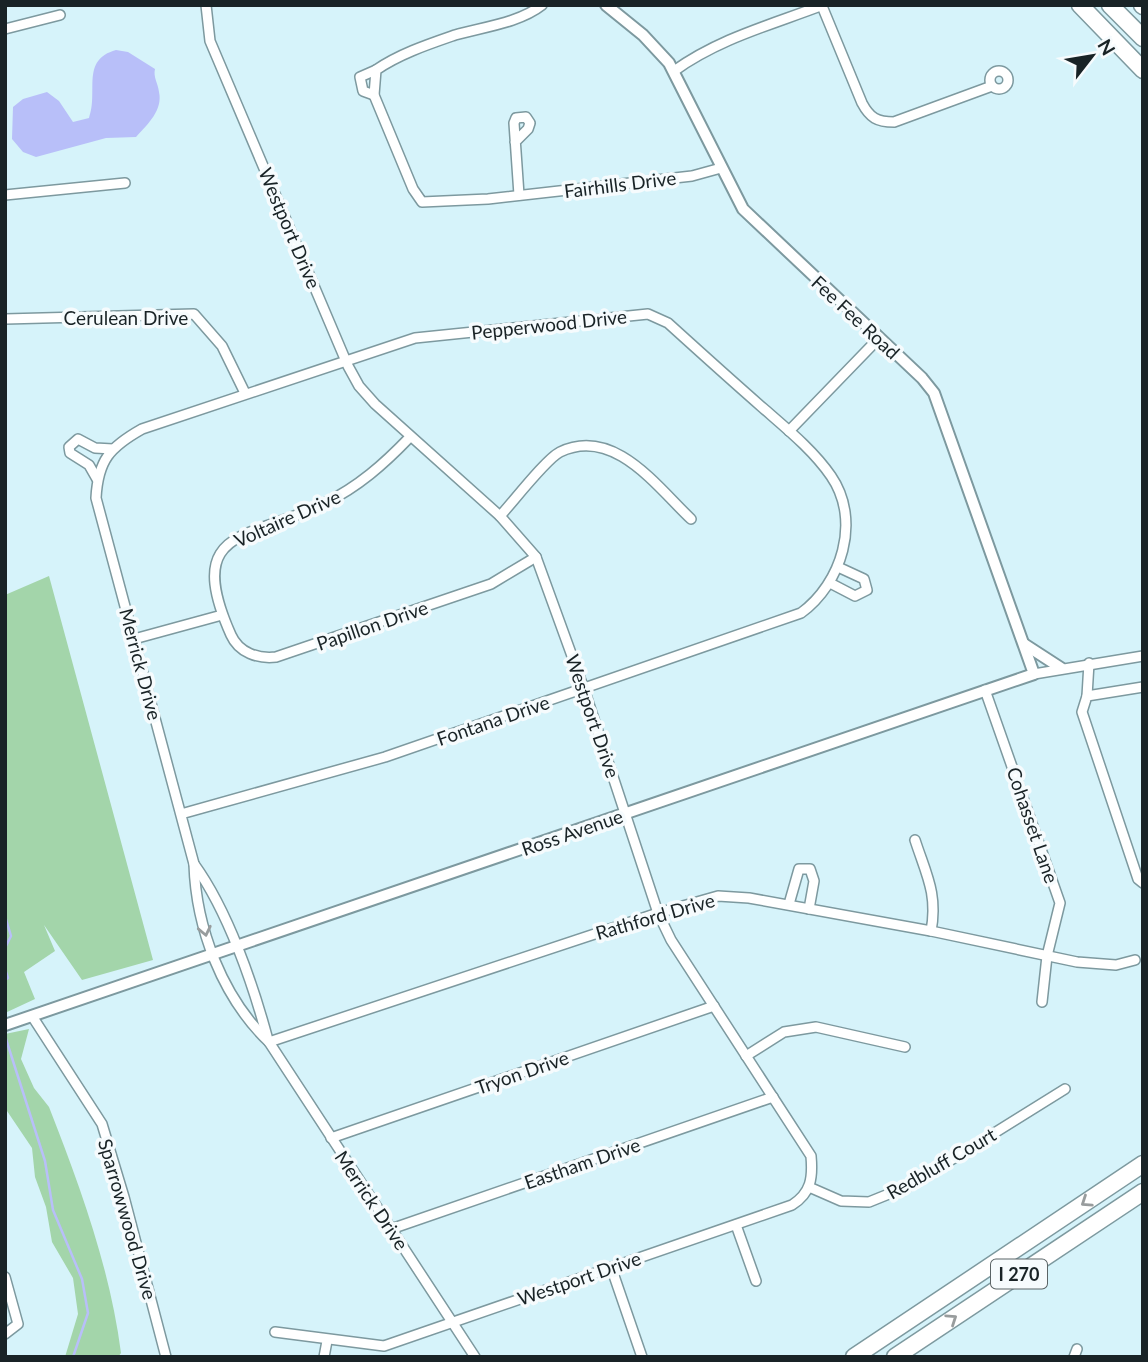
<svg xmlns="http://www.w3.org/2000/svg" width="1148" height="1362" font-family="Lato,sans-serif">
  <style>
    .green { fill: #a3d5aa }
    .water { fill: #b8bff9 }
    .lines { fill: none; stroke-linecap: round; stroke-linejoin: round }
    .stream { stroke: #b8bff9; stroke-width: 2.5 }
    .minor-casing { stroke: #7d999f; stroke-width: 12 }
    .tertiary-casing { stroke: #7d999f; stroke-width: 14 }
    .motorway-casing { stroke: #7d999f; stroke-width: 19 }
    .minor { stroke: #fff; stroke-width: 9 }
    .tertiary { stroke: #fff; stroke-width: 10 }
    .motorway { stroke: #fff; stroke-width: 16 }
    .oneway { stroke: #989c9d }
    .labels { text-anchor: middle; dominant-baseline: central; stroke-width: 7; stroke-linejoin: round; paint-order: stroke }
    .shield { fill: #f6fbfd; stroke: #5b6466; stroke-width: 2 }
    .shield-label { font-size: 18px; font-weight: bold; fill: #192326 }
    .street-label { font-size: 19px; fill: #192326; stroke: #f6fbfd }
  </style>
  <rect width="100%" height="100%" fill="#d6f3fa"/>
  <g class="green">
    <polygon points="49,576 153,960 82,980 44,925 55,951 24,972 35,999 5,1013 5,595"/>
    <path d="M29 1029 21 1059 34 1088 49 1107C80 1186 110 1268 121 1353L118 1357H65L78 1314 73 1278 52 1242 46 1207 35 1177 32 1148 7 1111 5 1034Z"/>
  </g>
  <path class="water" d="M116 50 128 52 155 69C153 77 158 83 159 92 163 110 148 124 136 137L106 138 36 157 23 152 12 139 13 107 23 99 47 92 59 101 73 122 89 118C99 92 80 60 116 50Z"/>
  <g class="lines">
    <g class="stream">
      <polyline points="5,916 11,936 5,948"/>
      <polyline points="5,969 8,978 5,980"/>
      <polyline points="5,1036 45,1161 53,1210 82,1279 88,1313 73,1357"/>
    </g>
    <defs>
      <g id="minor">
        <path d="M206 5 210 41 348 366 359 386 375 404 500 516 536 557 584 689 658 913 671 940 811 1156C813 1178 811 1193 792 1205L384 1346 275 1332"/>
        <path d="M542 5C519 23 483 27 455 35 429 44 399 54 376 70L374 95 413 189 422 202 488 199 692 176 721 168"/>
        <path d="M822 6 862 103C870 118 877 122 894 122L992 86"/>
        <polyline points="5,29 60,15"/>
        <path d="M674 71C720 38 771 25 823 5"/>
        <circle cx="999" cy="80" r="9"/>
        <polyline points="374,95 363,91 360,77 376,70"/>
        <polyline points="515,142 528,129 530,123 526,117 516,118 514,123 519,195"/>
        <polyline points="5,195 125,183"/>
        <polyline points="5,319 194,314 222,346 245,393"/>
        <polyline points="789,431 879,338"/>
        <path d="M409 438C384 464 358 487 325 503 251 540 182 525 231 635 239 653 258 659 276 657L491 584 536 557"/>
        <polyline points="97,479 89,465 70,453 69,447 78,439 95,448 113,449"/>
        <path d="M500 516C513 502 546 459 560 452 614 426 657 487 691 519"/>
        <polyline points="830,583 855,596 867,590 864,579 838,567"/>
        <polyline points="134,639 222,615"/>
        <polyline points="1034,674 1143,656"/>
        <polyline points="1143,687 1087,696 1082,712 1138,879 1143,883"/>
        <polyline points="985,690 1060,903 1047,956 1042,1002"/>
        <polyline points="1087,696 1089,663"/>
        <path d="M181 814 385 757 801 613C841 584 862 521 831 476 813 450 787 429 763 408 731 380 700 352 668 323L648 314 415 338 142 429C110 447 98 460 96 498L194 864C196 928 222 997 269 1042L475 1357"/>
        <path d="M915 840C926 874 938 894 931 931"/>
        <path d="M194 864C228 911 253 984 268 1040"/>
        <polyline points="789,904 799,869 810,869 814,881 809,909"/>
        <polyline points="32,1016 102,1124 124,1197 166,1357"/>
        <polyline points="269,1042 658,913 718,896 749,898 931,931 1077,962 1116,965 1135,960"/>
        <polyline points="746,1056 784,1032 816,1027 905,1047"/>
        <polyline points="331,1138 714,1006"/>
        <polyline points="809,1187 841,1201 869,1202 911,1185 1065,1089"/>
        <polyline points="736,1225 756,1281"/>
        <polyline points="391,1229 773,1097"/>
        <polyline points="611,1267 642,1357"/>
        <polyline points="5,1277 18,1324 5,1334"/>
        <polyline points="324,1357 327,1341"/>
        <polyline points="1074,1357 1077,1349"/>
      </g>
      <g id="tertiary">
        <polyline points="1024,644 1061,668"/>
        <polyline points="5,1025 1034,674 934,393 922,378 743,209 669,63 643,35 606,5"/>
      </g>
      <g id="motorway">
        <polyline points="1080,5 1143,70"/>
        <polyline points="1110,5 1143,38"/>
        <polyline points="1142,5 1143,6"/>
        <polyline points="854,1357 1143,1164"/>
        <polyline points="895,1357 1143,1192"/>
      </g>
    </defs>
    <use href="#minor" class="minor-casing"/>
    <use href="#tertiary" class="tertiary-casing"/>
    <use href="#motorway" class="motorway-casing"/>
    <use href="#minor" class="minor"/>
    <use href="#tertiary" class="tertiary"/>
    <use href="#motorway" class="motorway"/>
  </g>
  <defs><path id="oneway-chevron" d="M-2-3.5L2.5 0L-2 3.5" fill="none" stroke-width="1.6" stroke-linecap="round" stroke-linejoin="round" transform="scale(1.75)"/></defs>
  <g class="oneway">
    <use href="#oneway-chevron" transform="translate(205 931) rotate(78)"/>
    <use href="#oneway-chevron" transform="translate(1086 1202) rotate(146)"/>
    <use href="#oneway-chevron" transform="translate(952 1319) rotate(-34)"/>
  </g>
  <g class="labels">
    <rect class="shield" x="991" y="1259.5" width="56" height="29" rx="5"/>
    <g class="shield-label">
      <text x="1019" y="1274">I 270</text>
    </g>
    <g class="street-label">
      <text transform="translate(620 184) rotate(-7)">Fairhills Drive</text>
      <text transform="translate(290 228) rotate(67)">Westport Drive</text>
      <text x="126" y="317">Cerulean Drive</text>
      <text transform="translate(856 317) rotate(43)">Fee Fee Road</text>
      <text transform="translate(549 324) rotate(-6)">Pepperwood Drive</text>
      <text transform="translate(287 518) rotate(-24)">Voltaire Drive</text>
      <text transform="translate(372 625) rotate(-19)">Papillon Drive</text>
      <text transform="translate(141 664) rotate(75)">Merrick Drive</text>
      <text transform="translate(593 716) rotate(71)">Westport Drive</text>
      <text transform="translate(493 720) rotate(-19)">Fontana Drive</text>
      <text transform="translate(1033 825) rotate(71)">Cohasset Lane</text>
      <text transform="translate(572 832) rotate(-19)">Ross Avenue</text>
      <text transform="translate(655 916) rotate(-16)">Rathford Drive</text>
      <text transform="translate(522 1072) rotate(-19)">Tryon Drive</text>
      <text transform="translate(582 1163) rotate(-19)">Eastham Drive</text>
      <text transform="translate(941 1163) rotate(-30)">Redbluff Court</text>
      <text transform="translate(372 1200) rotate(56)">Merrick Drive</text>
      <text transform="translate(128 1219) rotate(74)">Sparrowwood Drive</text>
      <text transform="translate(579 1278) rotate(-19)">Westport Drive</text>
    </g>
  </g>
  <rect width="1148" height="1362" fill="none" stroke="#192326" stroke-width="14"/>
  <g transform="translate(1092 56) rotate(59)" stroke="#f6fbfd" stroke-width="5" paint-order="stroke">
  <path d="M0-5L12 26L0 18L-12 26Z" fill="#192326"/>
  <text y="-10" font-size="19" font-weight="bold" text-anchor="middle" fill="#192326">N</text>
  </g>
</svg>
